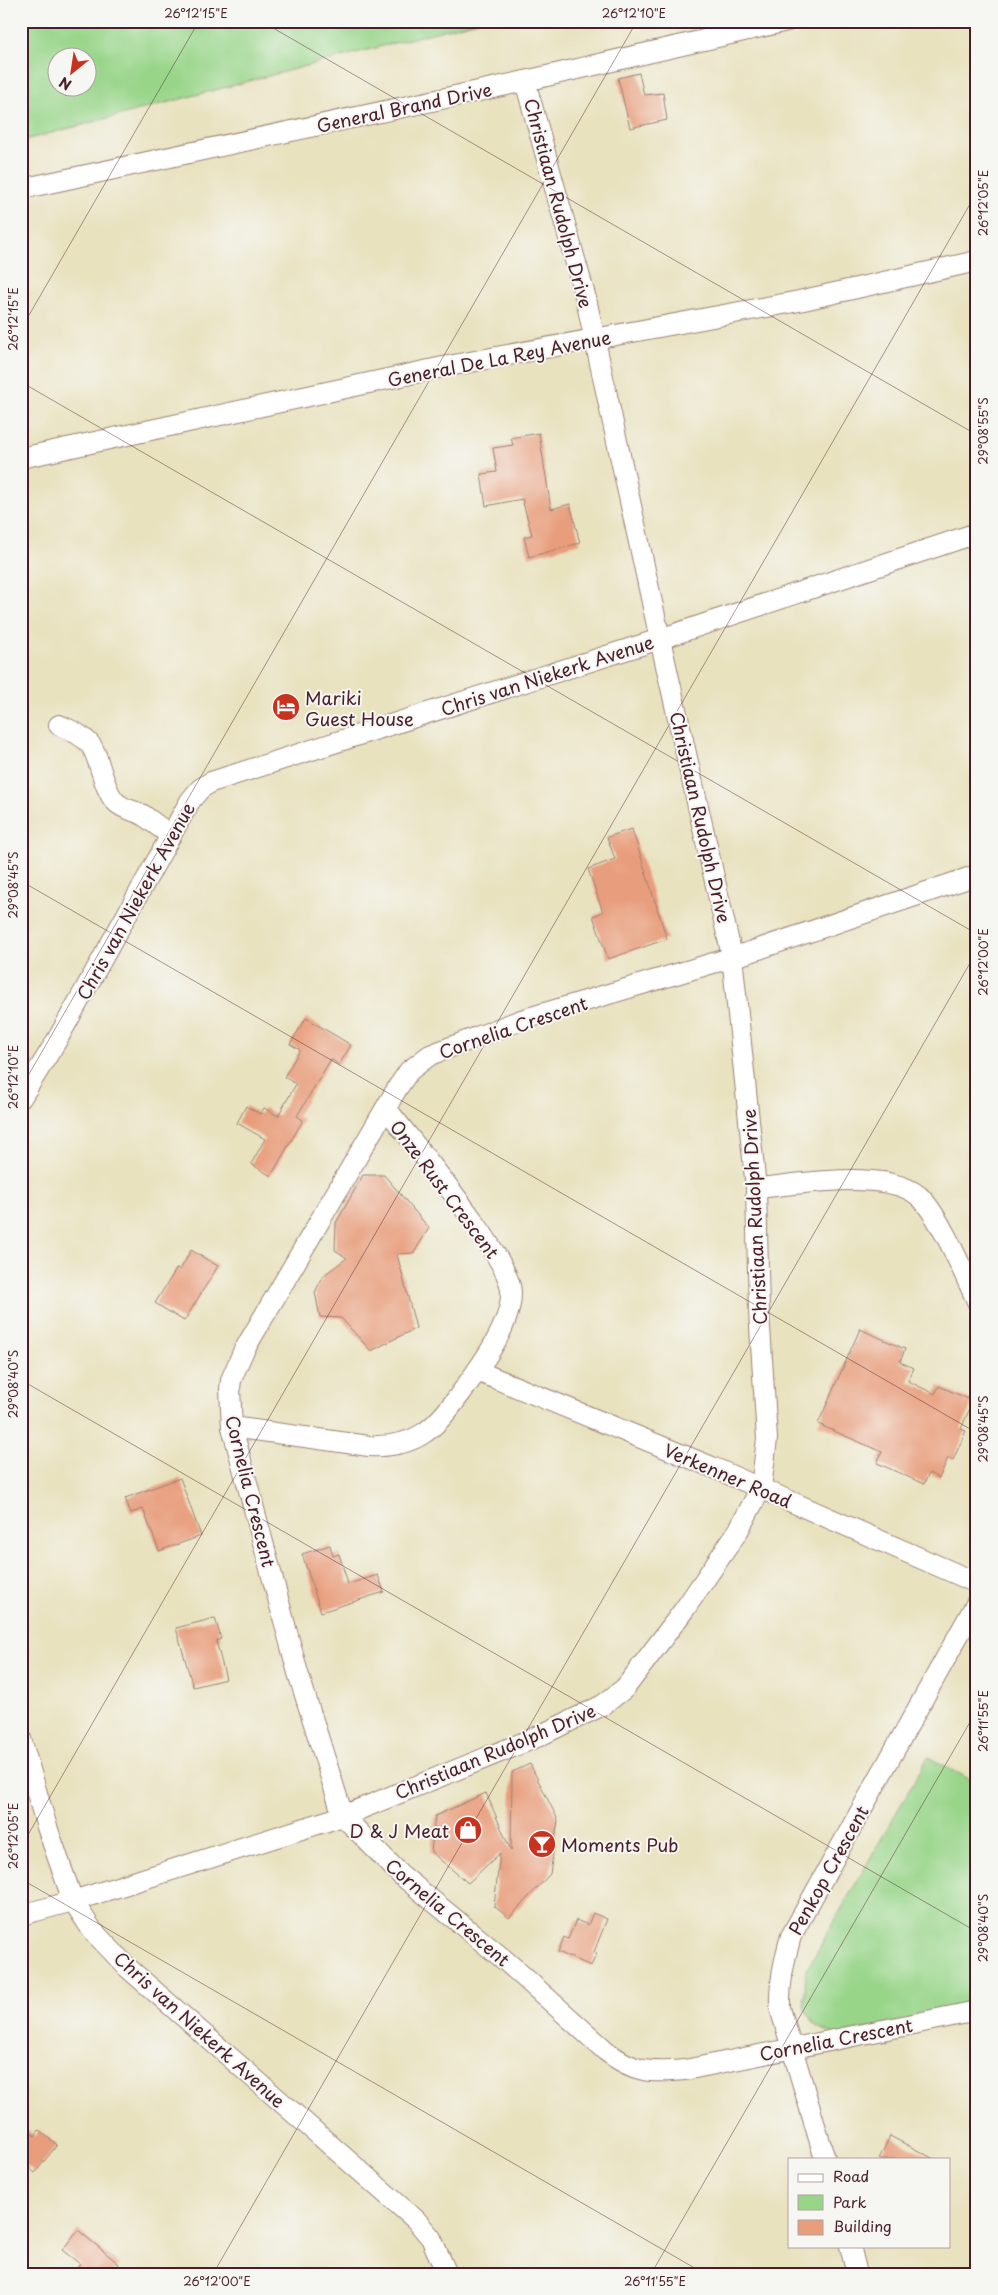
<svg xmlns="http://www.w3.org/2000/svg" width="998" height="2295" font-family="'Playpen Sans',sans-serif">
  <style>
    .green { fill: #98d589; stroke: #717a5a; fill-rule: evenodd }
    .building { fill: #e89d7b }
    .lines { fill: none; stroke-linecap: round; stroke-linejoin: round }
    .minor-casing { stroke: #9a8075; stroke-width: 22 }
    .minor { stroke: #fff; stroke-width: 20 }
    .ticks { fill: none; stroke: #4a1f2b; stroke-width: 1; stroke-opacity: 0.45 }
    .labels { text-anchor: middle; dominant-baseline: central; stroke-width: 4; stroke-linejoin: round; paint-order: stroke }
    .street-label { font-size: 18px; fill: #4a1f2b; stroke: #f6f6f2 }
    .poi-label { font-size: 18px; fill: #4a1f2b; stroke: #f6f6f2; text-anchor: start }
    .neatline { fill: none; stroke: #4a1f2b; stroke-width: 2 }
    .ticks-label { font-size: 12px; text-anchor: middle; fill: #4a1f2b }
  </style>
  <rect width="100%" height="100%" fill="#f6f6f2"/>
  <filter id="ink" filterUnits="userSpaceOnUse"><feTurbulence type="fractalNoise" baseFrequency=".02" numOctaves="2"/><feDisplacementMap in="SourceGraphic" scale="10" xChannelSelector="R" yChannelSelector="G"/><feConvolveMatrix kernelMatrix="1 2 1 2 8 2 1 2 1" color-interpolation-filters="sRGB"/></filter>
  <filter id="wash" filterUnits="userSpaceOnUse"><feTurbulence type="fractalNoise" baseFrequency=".0096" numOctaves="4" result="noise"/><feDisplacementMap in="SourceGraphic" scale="20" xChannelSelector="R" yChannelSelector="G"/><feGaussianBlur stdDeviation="1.12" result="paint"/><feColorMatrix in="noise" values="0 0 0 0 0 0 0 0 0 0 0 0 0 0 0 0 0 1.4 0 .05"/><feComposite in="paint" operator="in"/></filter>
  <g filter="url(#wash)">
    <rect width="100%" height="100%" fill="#e9e2bf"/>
    <g class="green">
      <path d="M21 21H478L21 141ZM58 58H88V88H58Z"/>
      <polygon points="928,1757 977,1783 977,2008 836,2035 817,2027 804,2008 806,1971"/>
    </g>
    <g id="blocks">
      <g class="building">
        <polygon points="639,73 644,95 663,93 667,120 630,128 618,78"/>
        <polygon points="539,433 551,509 570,504 580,543 529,557 524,537 532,535 522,499 486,506 481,474 497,472 493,448 513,445 511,438"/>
        <polygon points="632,829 667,939 608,959 593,916 603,912 588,869 615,859 607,837"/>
        <polygon points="306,1018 351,1045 339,1065 331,1059 297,1116 303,1120 271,1176 251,1164 265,1139 237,1123 246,1106 260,1114 264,1108 278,1116 296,1084 284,1077 300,1050 290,1044"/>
        <polygon points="363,1175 384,1175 429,1228 414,1253 397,1254 416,1328 371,1351 341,1318 320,1317 315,1292 324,1275 347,1258 335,1250 336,1223"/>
        <polygon points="191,1250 218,1266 184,1321 155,1303 177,1268 180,1270"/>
        <polygon points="860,1329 905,1349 900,1362 914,1368 908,1381 935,1394 939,1386 973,1401 961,1429 966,1431 953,1460 948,1458 939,1478 929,1473 924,1484 877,1463 882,1452 818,1424"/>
        <polygon points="180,1478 201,1536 159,1551 143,1509 131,1513 125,1498"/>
        <polygon points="330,1545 333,1556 339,1554 348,1584 378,1575 384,1592 321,1612 302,1554"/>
        <polygon points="215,1618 221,1639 216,1641 226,1679 193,1687 176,1628"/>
        <polygon points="530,1764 558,1820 550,1874 509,1918 494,1906 500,1853 468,1883 431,1852 435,1816 486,1793 511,1851 512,1772"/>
        <polygon points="593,1913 607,1919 594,1952 597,1953 591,1966 558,1952 564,1937 568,1939 576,1920 588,1925"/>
        <polygon points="21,2125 35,2136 39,2130 57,2145 35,2173 21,2161"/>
        <polygon points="890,2136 934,2159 879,2159"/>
        <polygon points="78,2230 119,2264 111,2274 72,2274 80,2264 62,2250"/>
      </g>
    </g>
  </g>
  <g filter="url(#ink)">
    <use href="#blocks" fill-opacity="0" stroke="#9a8075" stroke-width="1"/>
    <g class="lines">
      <defs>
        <g id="minor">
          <polyline points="21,189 525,81 787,21"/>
          <polyline points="21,458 443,367 799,301 977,261"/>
          <path d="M59 725C70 730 81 734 89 743 100 755 101 783 113 799 122 810 132 809 143 815 153 822 161 829 171 835"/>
          <path d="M977 875 747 953 521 1020 430 1055 409 1071 398 1087 243 1352 231 1380 230 1389 232 1427 298 1673 343 1816 400 1874 507 1962 606 2051C634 2073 651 2073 685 2070L977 2011"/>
          <polyline points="21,1098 57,1040 190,801 200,789 211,782 660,639 977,533"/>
          <path d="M756 1188C797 1185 894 1166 923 1200 944 1225 962 1270 977 1301"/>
          <polyline points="477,1371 712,1467 977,1583"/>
          <path d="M232 1427 369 1446C416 1448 435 1429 461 1393 480 1367 512 1325 511 1292 511 1258 411 1141 386 1108"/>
          <polyline points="21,1739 47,1827 73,1901 92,1930 128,1968 416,2220 431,2238 447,2274"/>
          <polyline points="21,1915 73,1901 343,1816 537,1737 603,1705 625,1688 684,1610 738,1531 761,1488 767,1439 759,1311 756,1188 732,956 660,639 586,299 525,81"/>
          <path d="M825 2159 780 2008C779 1983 784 1960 791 1936L977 1602"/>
          <polyline points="850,2246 857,2274"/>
        </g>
      </defs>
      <use href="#minor" class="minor-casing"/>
      <use href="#minor" class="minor"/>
    </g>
  </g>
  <path class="ticks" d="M261 21 977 435M21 329 199 21M21 382 977 934M21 881 977 1433M21 1088 637 21M21 1380 977 1932M21 1847 977 192M21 1879 705 2274M213 2274 977 951M651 2274 977 1710"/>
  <defs>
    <symbol id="hotel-disc" viewBox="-11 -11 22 22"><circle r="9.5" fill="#c8321e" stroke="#f6f6f2"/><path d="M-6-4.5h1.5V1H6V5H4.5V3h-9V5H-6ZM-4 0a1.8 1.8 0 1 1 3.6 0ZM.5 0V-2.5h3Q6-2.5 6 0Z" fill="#fff"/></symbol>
    <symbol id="shop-disc" viewBox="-11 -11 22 22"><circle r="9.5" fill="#c8321e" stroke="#f6f6f2"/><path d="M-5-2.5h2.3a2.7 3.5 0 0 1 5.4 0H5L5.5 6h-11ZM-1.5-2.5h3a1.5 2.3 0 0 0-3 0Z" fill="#fff"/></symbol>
    <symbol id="bar-disc" viewBox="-11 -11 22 22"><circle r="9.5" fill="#c8321e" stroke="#f6f6f2"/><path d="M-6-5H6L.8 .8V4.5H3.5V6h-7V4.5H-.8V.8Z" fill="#fff"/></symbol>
  </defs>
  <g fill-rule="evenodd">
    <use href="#hotel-disc" x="270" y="691" width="32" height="32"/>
    <use href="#shop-disc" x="452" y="1814" width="32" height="32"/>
    <use href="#bar-disc" x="526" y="1828" width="32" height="32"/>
  </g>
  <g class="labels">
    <g class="street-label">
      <text transform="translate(404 107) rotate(-12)">General Brand Drive</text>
      <text transform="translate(559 203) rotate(75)">Christiaan Rudolph Drive</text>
      <text transform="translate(499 358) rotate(-11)">General De La Rey Avenue</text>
      <text transform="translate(547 675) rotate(-18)">Chris van Niekerk Avenue</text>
      <text transform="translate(701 817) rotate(77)">Christiaan Rudolph Drive</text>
      <text transform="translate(135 901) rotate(-61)">Chris van Niekerk Avenue</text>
      <text transform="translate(513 1027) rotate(-19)">Cornelia Crescent</text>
      <text transform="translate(445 1189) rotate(53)">Onze Rust Crescent</text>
      <text transform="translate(754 1217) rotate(-93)">Christiaan Rudolph Drive</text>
      <text transform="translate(728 1475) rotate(23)">Verkenner Road</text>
      <text transform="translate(251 1491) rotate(76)">Cornelia Crescent</text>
      <text transform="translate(495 1751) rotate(-23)">Christiaan Rudolph Drive</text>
      <text transform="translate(828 1870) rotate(-61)">Penkop Crescent</text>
      <text transform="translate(448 1912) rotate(40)">Cornelia Crescent</text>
      <text transform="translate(200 2029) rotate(42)">Chris van Niekerk Avenue</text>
      <text transform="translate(836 2039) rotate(-11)">Cornelia Crescent</text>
    </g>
    <g class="poi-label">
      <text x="305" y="697">Mariki<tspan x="305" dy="21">Guest House</tspan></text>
      <text x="449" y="1830" text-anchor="end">D &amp; J Meat</text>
      <text x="561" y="1844">Moments Pub</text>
    </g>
  </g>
  <rect width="998" height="2295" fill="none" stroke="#f6f6f2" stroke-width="55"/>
  <rect x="788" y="2158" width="162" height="90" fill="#f6f6f2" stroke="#b1a0a2"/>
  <rect x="798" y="2174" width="25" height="8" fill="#ffffff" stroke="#b1a0a2"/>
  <text x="833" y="2182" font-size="15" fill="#4a1f2b">Road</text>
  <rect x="798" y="2195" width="25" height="15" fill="#98d589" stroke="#b1a0a2"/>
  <text x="833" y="2208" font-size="15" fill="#4a1f2b">Park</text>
  <rect x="798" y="2220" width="25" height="15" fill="#e89d7b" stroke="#b1a0a2"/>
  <text x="833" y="2232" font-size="15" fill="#4a1f2b">Building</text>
  <g transform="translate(72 72) rotate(210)"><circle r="24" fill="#f6f6f2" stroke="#b1a0a2"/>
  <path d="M0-4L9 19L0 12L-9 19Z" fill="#c8321e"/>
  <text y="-8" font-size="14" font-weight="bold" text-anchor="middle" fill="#4a1f2b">N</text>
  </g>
  <rect x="28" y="28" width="942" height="2240" class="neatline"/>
  <g class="ticks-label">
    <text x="196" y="18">26°12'15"E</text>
    <text x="634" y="18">26°12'10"E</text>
    <text transform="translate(984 203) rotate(-90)" y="4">26°12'05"E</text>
    <text transform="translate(14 319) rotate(-90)" y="4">26°12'15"E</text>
    <text transform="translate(984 431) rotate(-90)" y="4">29°08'55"S</text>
    <text transform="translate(14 885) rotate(-90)" y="4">29°08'45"S</text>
    <text transform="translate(984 962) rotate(-90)" y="4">26°12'00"E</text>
    <text transform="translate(14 1077) rotate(-90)" y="4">26°12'10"E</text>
    <text transform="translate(14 1384) rotate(-90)" y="4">29°08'40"S</text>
    <text transform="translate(984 1429) rotate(-90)" y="4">29°08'45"S</text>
    <text transform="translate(984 1721) rotate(-90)" y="4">26°11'55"E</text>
    <text transform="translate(14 1836) rotate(-90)" y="4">26°12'05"E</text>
    <text transform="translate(984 1928) rotate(-90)" y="4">29°08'40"S</text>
    <text x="217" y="2286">26°12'00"E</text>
    <text x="655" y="2286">26°11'55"E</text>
  </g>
</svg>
